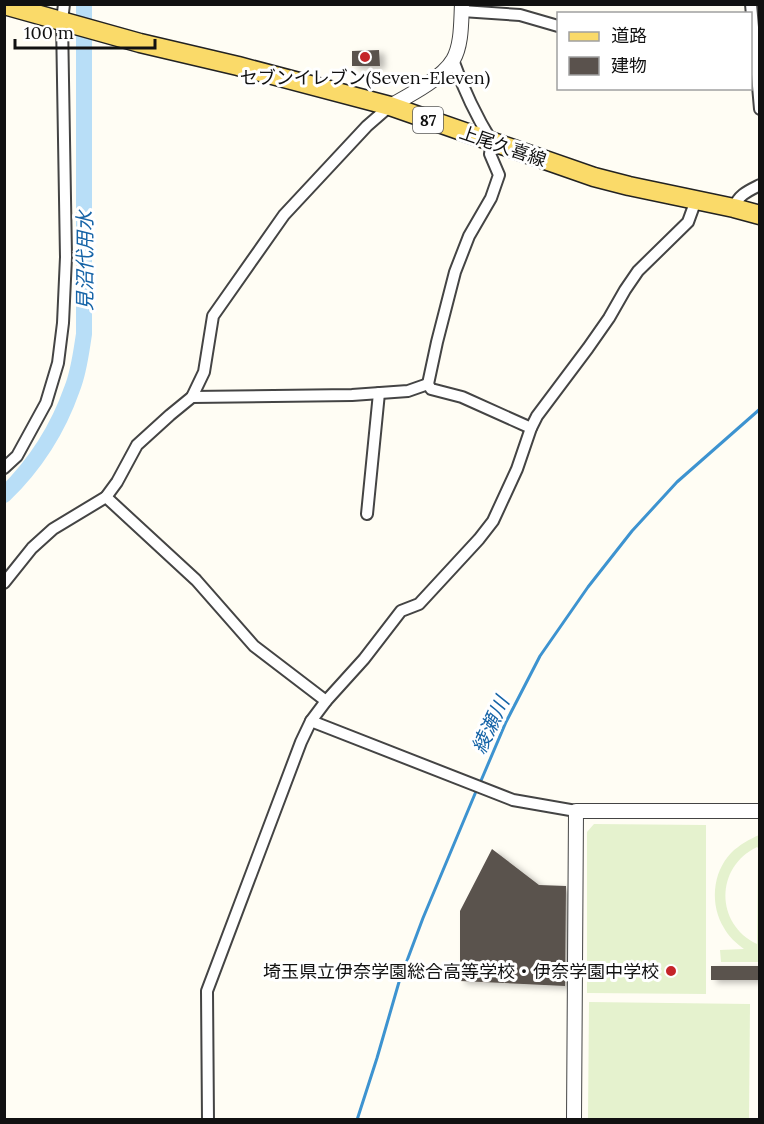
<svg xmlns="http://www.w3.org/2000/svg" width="764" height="1124" font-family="Lora,'Noto Sans JP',serif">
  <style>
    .pitch { fill: #e5f2ce; fill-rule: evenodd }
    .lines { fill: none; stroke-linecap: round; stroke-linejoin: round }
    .stream { stroke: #3d93d0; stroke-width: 3 }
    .river { stroke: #b8def7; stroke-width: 16 }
    .building { fill: #5a524d; filter: url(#shadow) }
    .minor-casing { stroke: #444; stroke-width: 14 }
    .tertiary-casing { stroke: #444; stroke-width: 16 }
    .primary-casing { stroke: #222; stroke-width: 21 }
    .minor { stroke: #fff; stroke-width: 10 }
    .tertiary { stroke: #fff; stroke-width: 14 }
    .primary { stroke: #fada69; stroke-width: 18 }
    .poi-dot { fill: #c52529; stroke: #fff; stroke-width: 2 }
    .labels { text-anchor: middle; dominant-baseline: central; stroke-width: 6; stroke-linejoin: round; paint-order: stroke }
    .shield { fill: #fff; stroke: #585858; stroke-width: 1.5 }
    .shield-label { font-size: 16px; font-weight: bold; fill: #111 }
    .poi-label { font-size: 18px; fill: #111; stroke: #fff }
    .street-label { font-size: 18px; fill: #111; stroke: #fff }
    .water-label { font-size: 20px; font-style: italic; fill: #1664a7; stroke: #fff }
  </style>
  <defs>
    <filter id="shadow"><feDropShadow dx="5.5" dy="3" stdDeviation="3" flood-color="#0004"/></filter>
  </defs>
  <rect width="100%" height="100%" fill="#fffdf4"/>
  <g class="pitch">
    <polygon points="594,824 706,825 706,994 587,993 587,832"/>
    <path d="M759 835 760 943 758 944 759 945V962H721L720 950 744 949C736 943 729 937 724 928 710 905 712 873 731 853 739 845 750 839 759 835ZM757 847 758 848 757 944C715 924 715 867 757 847Z"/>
    <polygon points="758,994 760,994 759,1096 758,1096"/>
    <polygon points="589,1002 750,1004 749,1119 588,1119"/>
  </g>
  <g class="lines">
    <g class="stream">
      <polyline points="757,4 760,27"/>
      <polyline points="480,783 506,722 540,656 588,587 632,531 677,482 760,409"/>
      <polyline points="357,1120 377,1058 399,982 423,918 477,789"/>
    </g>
    <path class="river" d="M4 495C34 466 58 429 72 389 79 372 81 353 84 334V4"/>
  </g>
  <g class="building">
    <polygon points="379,50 380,66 352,66 352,51"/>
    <polygon points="492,849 539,885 566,886 565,986 460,981 460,911"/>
    <rect x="711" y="966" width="48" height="14"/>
  </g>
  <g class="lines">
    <defs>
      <g id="minor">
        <polyline points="751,4 760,109"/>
        <polyline points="462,11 520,15 558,26"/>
        <path d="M453 60C463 88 476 116 492 142L490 154 499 175 491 198 469 236 455 272 437 342 428 384 431 389 462 397 531 428"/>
        <path d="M734 208C738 195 748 191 760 185"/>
        <polyline points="192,397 352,395 408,391 428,384"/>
        <polyline points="4,468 17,456 46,403 58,363 63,323 66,257 62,21 64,4"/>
        <polyline points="106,497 196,580 254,646 326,701 311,721 301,742 207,991 208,1120"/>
        <polyline points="367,514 379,393"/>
        <polyline points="4,583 32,548 53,529 106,497 117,482 137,445 170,415 192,397 204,372 213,316 284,215 367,126 390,106"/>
        <polyline points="326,701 364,659 401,611 419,604 479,539 493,521 517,469 531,428 537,416 588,348 609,318 625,290 638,271 688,222 696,200"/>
        <polyline points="311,721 513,800 576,811"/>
      </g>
      <g id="tertiary">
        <path d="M390 106C408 96 443 78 453 60 462 45 461 21 462 4"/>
        <polyline points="574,1120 576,811 760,811"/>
      </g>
      <polyline id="primary" points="4,5 140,43 238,66 390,106 594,177 629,186 734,208 760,215"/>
    </defs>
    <use href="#minor" class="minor-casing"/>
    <use href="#tertiary" class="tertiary-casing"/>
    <use href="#primary" class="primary-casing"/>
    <use href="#minor" class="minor"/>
    <use href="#tertiary" class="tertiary"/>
    <use href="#primary" class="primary"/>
  </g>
  <g class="poi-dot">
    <circle cx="365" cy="57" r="6"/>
    <circle cx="671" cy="971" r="6"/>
  </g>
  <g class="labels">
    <rect class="shield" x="413" y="107" width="30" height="26" rx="4.5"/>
    <g class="shield-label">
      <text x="428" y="120">87</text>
    </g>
    <g class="poi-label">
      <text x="365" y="77">セブンイレブン(Seven-Eleven)</text>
      <text x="659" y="971" text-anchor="end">埼玉県立伊奈学園総合高等学校・伊奈学園中学校</text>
    </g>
    <g class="street-label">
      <text transform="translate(503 146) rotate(19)">上尾久喜線</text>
    </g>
    <g class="water-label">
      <text transform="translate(84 261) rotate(-90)">見沼代用水</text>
      <text transform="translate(490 725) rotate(-65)">綾瀬川</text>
    </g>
  </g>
  <rect width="764" height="1124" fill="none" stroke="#111111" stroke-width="12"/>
  <rect x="557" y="12" width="195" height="78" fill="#ffffff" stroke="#a0a0a0" stroke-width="1.5"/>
  <rect x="569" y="32" width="30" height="9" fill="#fada69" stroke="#a0a0a0" stroke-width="1.5"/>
  <text x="611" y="42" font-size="18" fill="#111111">道路</text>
  <rect x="569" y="57" width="30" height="18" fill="#5a524d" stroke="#a0a0a0" stroke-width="1.5"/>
  <text x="611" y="72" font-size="18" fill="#111111">建物</text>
  <path d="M15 39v9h140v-9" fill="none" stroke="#111111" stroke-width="3"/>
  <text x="24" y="39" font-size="18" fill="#111111" stroke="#ffffff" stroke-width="4.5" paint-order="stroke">100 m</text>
</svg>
